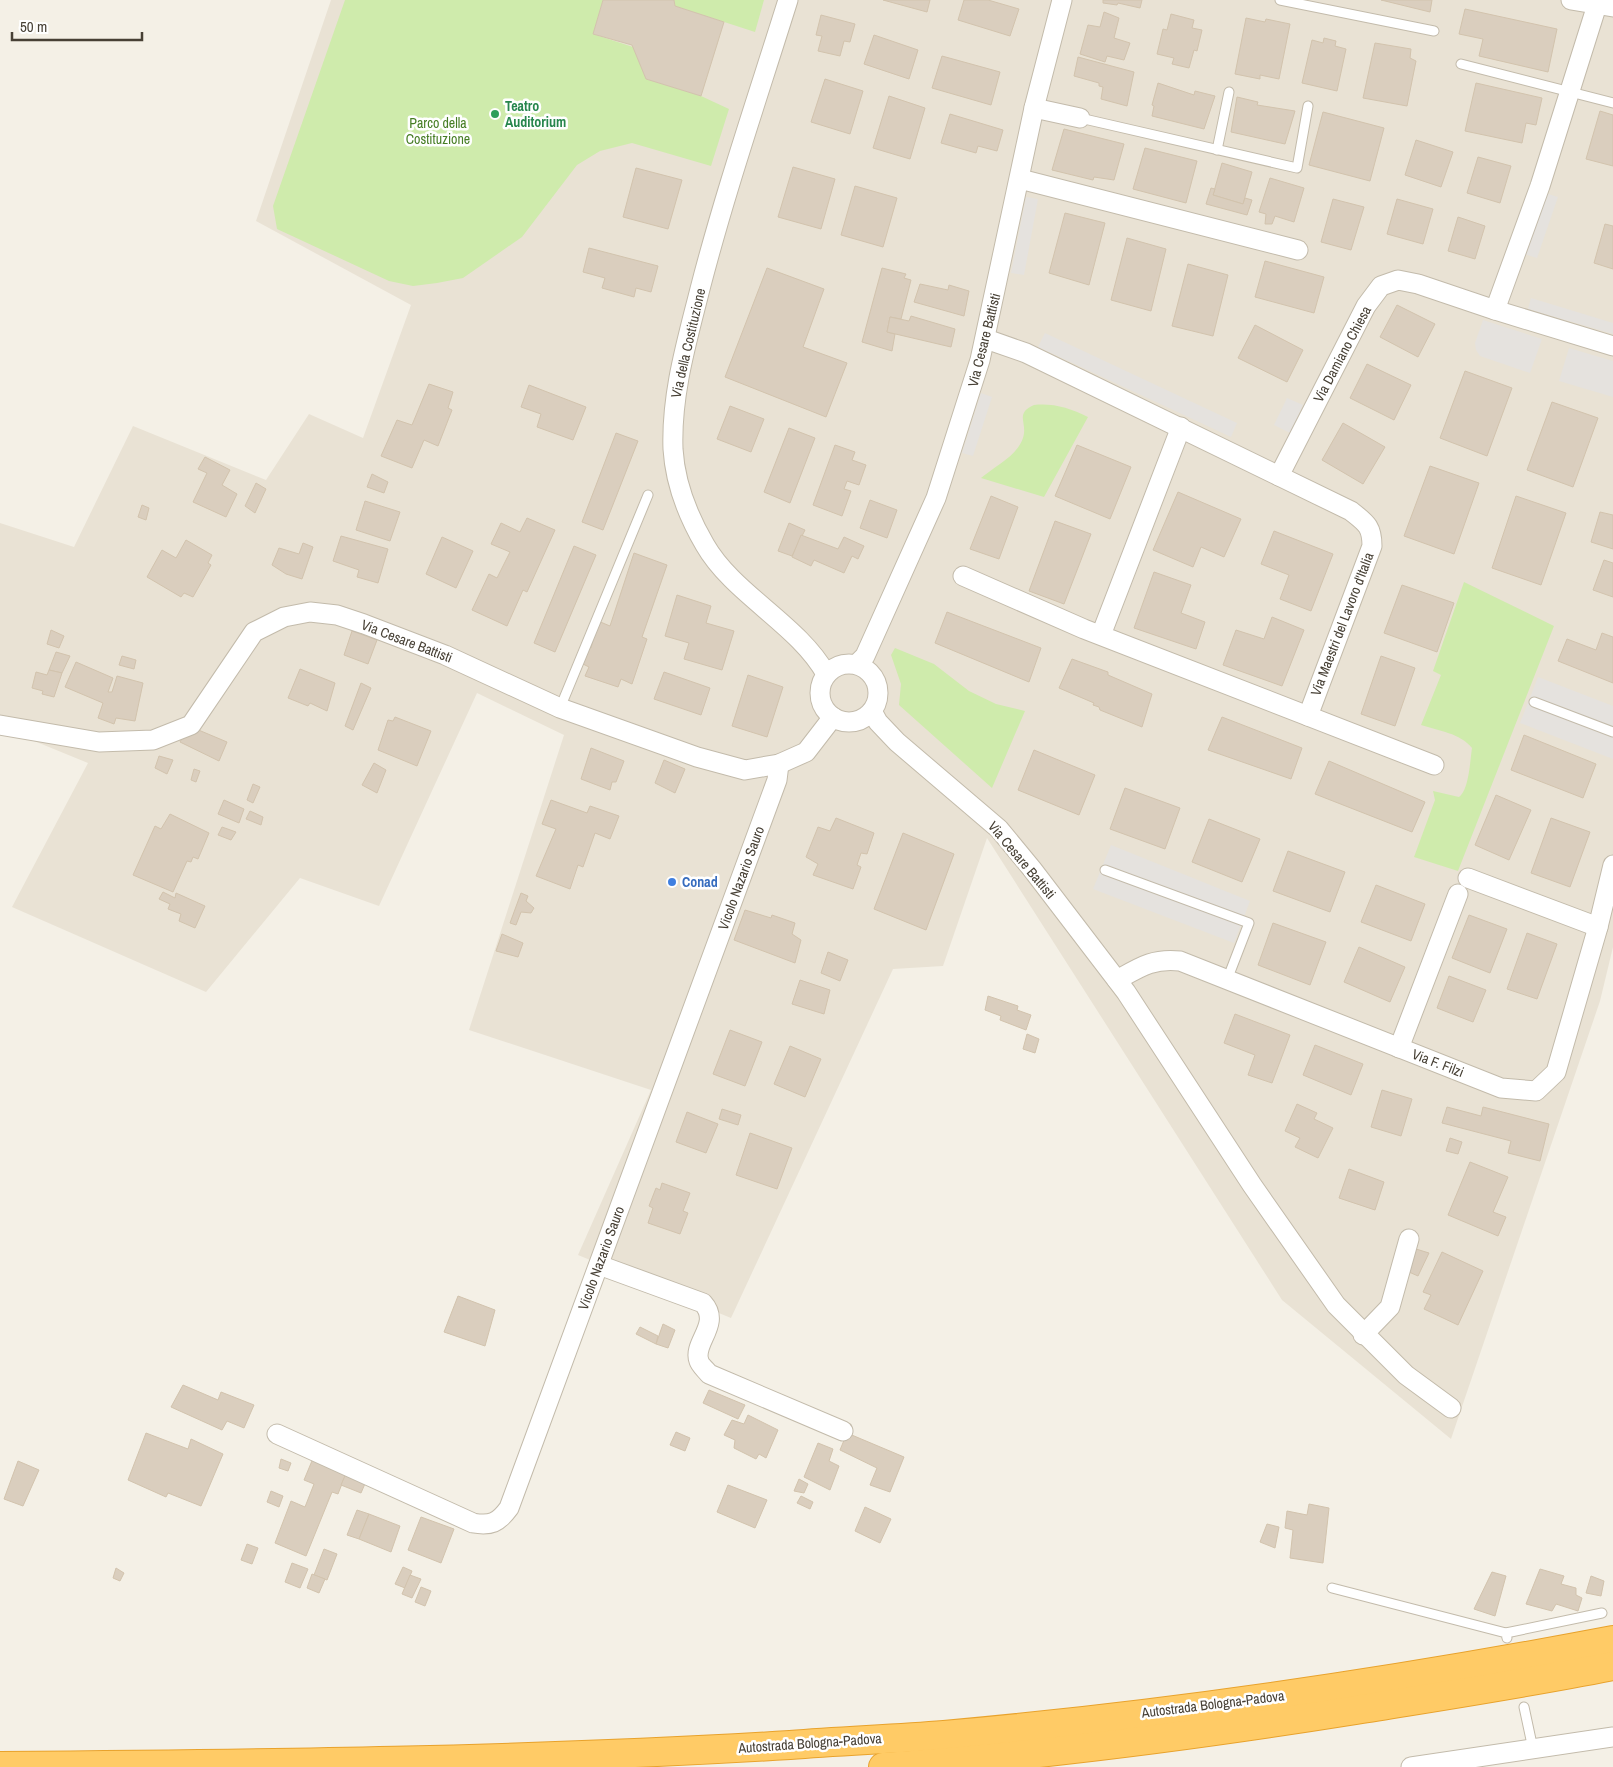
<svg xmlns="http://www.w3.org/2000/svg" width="1613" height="1767" font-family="'Archivo Narrow',sans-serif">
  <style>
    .residential { fill: #e9e2d4 }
    .green { fill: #cfebac }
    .parking { fill: #e5e2de }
    .building { fill: #dacebe; stroke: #d2c3ad }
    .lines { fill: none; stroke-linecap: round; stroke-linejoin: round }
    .service-casing { stroke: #c3bbab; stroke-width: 11 }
    .minor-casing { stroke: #c3bbab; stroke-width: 21 }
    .motorway-casing { stroke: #e8a22c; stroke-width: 30 }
    .service { stroke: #fff; stroke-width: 9 }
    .minor { stroke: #fff; stroke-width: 19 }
    .motorway { stroke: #ffcb66; stroke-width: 28 }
    .leisure-dot { fill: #2e9e5b; stroke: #fff; stroke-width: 2 }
    .shop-dot { fill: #3f7fe0; stroke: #fff; stroke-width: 2 }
    .labels { text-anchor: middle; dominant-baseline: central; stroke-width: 5; stroke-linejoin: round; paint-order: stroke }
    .leisure-label { font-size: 14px; font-weight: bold; fill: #27864d; stroke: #fff; text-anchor: start }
    .park-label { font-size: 14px; fill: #467d24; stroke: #fff }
    .street-label { font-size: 14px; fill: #474035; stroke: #fff }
    .shop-label { font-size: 14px; font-weight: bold; fill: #366cbe; stroke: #fff; text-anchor: start }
  </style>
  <rect width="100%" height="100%" fill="#f4f0e6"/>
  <polygon class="residential" points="331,0 1613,0 1613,947 1600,1001 1451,1439 1282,1300 987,838 943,966 893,969 731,1318 578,1255 651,1090 469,1030 564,735 477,693 379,906 300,878 206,992 12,907 88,763 0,727 0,523 74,547 133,426 266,480 309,414 363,438 411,305 256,221"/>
  <g class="green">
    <polygon points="345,0 603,0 593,34 633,47 646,79 701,96 729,109 711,166 632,143 600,151 577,165 522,237 463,278 437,283 413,286 389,281 277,229 273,206"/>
    <polygon points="674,0 764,0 755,32 675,6"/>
    <path d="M1034 405C1053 403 1070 408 1088 417L1044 497 981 478C995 466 1017 456 1023 438 1028 422 1014 414 1034 405Z"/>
    <path d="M1464 582 1554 626 1458 871 1414 857 1435 800 1433 791 1459 797C1469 790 1470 761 1472 748 1460 733 1439 731 1421 725L1441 675 1433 671Z"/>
    <polygon points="895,648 934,664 969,691 996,704 1025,711 992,788 899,705 901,684 891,655"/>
  </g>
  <g class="parking">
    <polygon points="1545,193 1558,197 1537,258 1524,254"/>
    <polygon points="1026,197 1038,199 1024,275 1011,273"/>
    <polygon points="1531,298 1613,323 1613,334 1528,309"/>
    <polygon points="1483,320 1542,339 1530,373 1480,356 1476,350 1475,343"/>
    <polygon points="1045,333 1237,423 1231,437 1038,347"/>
    <polygon points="1569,348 1613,361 1613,397 1559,381"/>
    <polygon points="981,393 992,397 973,456 962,453"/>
    <polygon points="1287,398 1303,405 1290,433 1274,425"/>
    <polygon points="1538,677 1613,706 1613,759 1520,723"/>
    <polygon points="1111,845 1250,901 1234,943 1093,889"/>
  </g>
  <g class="building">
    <polygon points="603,0 674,0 675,6 724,22 701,96 646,79 632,45 593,34"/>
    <polygon points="883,0 930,0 927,12"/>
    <polygon points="964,0 988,0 1019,9 1010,36 958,20"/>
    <polygon points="1103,0 1142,0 1140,8 1118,3 1117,5 1103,3"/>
    <polygon points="1381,0 1432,0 1430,12"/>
    <polygon points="1465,9 1557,29 1548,72 1479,56 1483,39 1459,34"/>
    <polygon points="1104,12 1119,18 1114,38 1130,43 1124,60 1107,56 1105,62 1080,54 1088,25 1100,27"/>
    <polygon points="1171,14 1194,20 1192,28 1202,30 1197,51 1194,50 1189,68 1172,64 1174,58 1157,54 1163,29 1167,30"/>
    <polygon points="821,15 855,24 850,42 844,41 840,56 818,51 822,36 816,35"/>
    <polygon points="1246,18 1265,22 1266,19 1290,24 1279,79 1260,75 1260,79 1235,74"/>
    <polygon points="874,35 918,50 909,79 864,64"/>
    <polygon points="1324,38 1336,41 1335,46 1346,49 1337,91 1302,83 1312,40 1323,43"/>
    <polygon points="1375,43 1411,49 1410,58 1416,61 1407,106 1363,98"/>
    <polygon points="942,56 1000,72 991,105 932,88"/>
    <polygon points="1078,57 1134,72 1127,106 1101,99 1103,87 1099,86 1099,83 1074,76"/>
    <polygon points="825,79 863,91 850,134 811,122"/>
    <polygon points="1158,83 1194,95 1195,91 1215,96 1204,129 1152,116 1154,106 1152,105"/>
    <polygon points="1476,83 1542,98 1536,125 1526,123 1522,143 1465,131"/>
    <polygon points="889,96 925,108 910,159 873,148"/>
    <polygon points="1237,97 1258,102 1257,105 1295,111 1285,144 1231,132"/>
    <polygon points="1600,111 1613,115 1613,166 1586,159"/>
    <polygon points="1323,112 1384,128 1370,181 1309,165"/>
    <polygon points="950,114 1003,130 997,151 978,146 976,153 941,143"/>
    <polygon points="1064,129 1124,144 1114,180 1094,177 1093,180 1052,170"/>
    <polygon points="1416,140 1453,152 1441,187 1405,175"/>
    <polygon points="1145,148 1197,161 1186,203 1133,189"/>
    <polygon points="1478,157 1511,166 1500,203 1467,193"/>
    <polygon points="1222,163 1252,172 1243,204 1213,195"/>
    <polygon points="793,167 835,179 821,229 778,217"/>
    <polygon points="636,168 682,180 668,229 623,217"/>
    <polygon points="1270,178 1304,188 1294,222 1275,216 1272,224 1265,224 1266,214 1259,212"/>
    <polygon points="855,186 897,198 883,247 841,235"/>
    <polygon points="1211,188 1215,189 1213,195 1243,204 1245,198 1252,200 1247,215 1206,204"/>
    <polygon points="1333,199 1364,207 1351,250 1321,242"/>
    <polygon points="1397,199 1433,209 1423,244 1387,234"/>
    <polygon points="1065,213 1105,223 1089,285 1049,273"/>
    <polygon points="1458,217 1485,226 1475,259 1448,251"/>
    <polygon points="1605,224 1613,226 1613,269 1594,263"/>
    <polygon points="1127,238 1166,249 1151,311 1111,300"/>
    <polygon points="589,248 658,266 651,292 636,288 634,297 602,288 605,278 583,272"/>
    <polygon points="1265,261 1324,277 1314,313 1255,297"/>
    <polygon points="1188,264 1228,275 1213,336 1172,326"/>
    <polygon points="767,268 824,289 803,347 847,363 826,417 725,377"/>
    <polygon points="882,268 906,274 904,278 911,280 901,319 890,317 887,332 895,334 892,351 862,342"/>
    <polygon points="920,284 948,290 949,285 969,291 964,316 914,302"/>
    <polygon points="1397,305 1435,324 1418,357 1380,337"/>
    <polygon points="911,316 955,329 951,347 887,332 890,317 909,321"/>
    <polygon points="1255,325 1303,350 1287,382 1238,358"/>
    <polygon points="1367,364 1411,385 1394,420 1350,398"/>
    <polygon points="1465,371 1512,388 1487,456 1440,438"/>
    <polygon points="429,384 453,392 448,408 452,410 438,446 424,440 412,468 381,456 397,420 412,425"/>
    <polygon points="529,385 586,407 573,440 537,427 541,414 521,407"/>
    <polygon points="1552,402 1598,418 1573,487 1527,470"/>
    <polygon points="730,406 764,419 751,452 717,439"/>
    <polygon points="1343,423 1385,447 1363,484 1322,460"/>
    <polygon points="789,428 815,438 790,503 764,492"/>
    <polygon points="616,433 638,441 603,530 582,522"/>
    <polygon points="835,445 855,452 852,460 866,465 859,485 847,481 844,489 851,491 842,516 813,505"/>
    <polygon points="1077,445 1131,467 1110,519 1055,496"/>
    <polygon points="205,457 230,470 222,485 237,494 226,517 193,502 207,473 198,469"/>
    <polygon points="1430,466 1479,483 1454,554 1404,536"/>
    <polygon points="372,474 388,482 384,493 367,487"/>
    <polygon points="256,483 266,489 255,513 245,506"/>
    <polygon points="1178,492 1241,519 1224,557 1201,547 1193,567 1153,550"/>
    <polygon points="991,496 1018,507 999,559 970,549"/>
    <polygon points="1516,496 1566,513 1541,585 1492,568"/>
    <polygon points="870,500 897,510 887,538 860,528"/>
    <polygon points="365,501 400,512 390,541 356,530"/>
    <polygon points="142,505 149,508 146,520 138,517"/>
    <polygon points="1600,512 1613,515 1613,549 1591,542"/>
    <polygon points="527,518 555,530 527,592 523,590 507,626 472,610 489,574 497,578 510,552 491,544 501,523 520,532"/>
    <polygon points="1055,521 1091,534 1064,604 1029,591"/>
    <polygon points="789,523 805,530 792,556 778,551"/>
    <polygon points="1274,531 1333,554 1311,611 1280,599 1289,575 1261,564"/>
    <polygon points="801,535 838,549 844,537 864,546 858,559 852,556 844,573 814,560 811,566 792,557"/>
    <polygon points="341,536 388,549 378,583 357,577 359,570 333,561"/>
    <polygon points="442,537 473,551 456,588 426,574"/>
    <polygon points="186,540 212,555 208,563 211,565 193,597 184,593 181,597 147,577 162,550 176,558"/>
    <polygon points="303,543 313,547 302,579 286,574 272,565 279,548 299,554"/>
    <polygon points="574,546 596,555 555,652 534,643"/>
    <polygon points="634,553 667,565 642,637 647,639 632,684 621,679 618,687 585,676 589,667 583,664 588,647 591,648 598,621 610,626"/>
    <polygon points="1604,560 1613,563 1613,597 1593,590"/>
    <polygon points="1154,572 1191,585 1181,613 1205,622 1196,649 1134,628"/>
    <polygon points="1402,585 1454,603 1437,652 1384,633"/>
    <polygon points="677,595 711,606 706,623 734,631 722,670 684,659 689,643 665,636"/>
    <polygon points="947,612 1041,648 1029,682 935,643"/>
    <polygon points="1272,617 1304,630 1282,686 1223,665 1236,630 1264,639"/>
    <polygon points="51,630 64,636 59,648 47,644"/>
    <polygon points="352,631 377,640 368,664 344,655"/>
    <polygon points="1602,633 1613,637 1613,683 1558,661 1567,639 1596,650"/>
    <polygon points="56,652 70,656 62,673 49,670"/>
    <polygon points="122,656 136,660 134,669 119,665"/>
    <polygon points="1381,656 1415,668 1395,726 1361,714"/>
    <polygon points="1072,659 1108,672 1108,675 1152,694 1142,727 1100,710 1099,707 1093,705 1094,703 1059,688"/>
    <polygon points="76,662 113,678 108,692 112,692 117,676 143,683 135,721 116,718 114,724 98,718 103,703 65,687"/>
    <polygon points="300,669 335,683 327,711 310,703 308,706 288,698"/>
    <polygon points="49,670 62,673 54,697 42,694 43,691 32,688 36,672 47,675"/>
    <polygon points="664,672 710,688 701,715 654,699"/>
    <polygon points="748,675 783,687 767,737 732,726"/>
    <polygon points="361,683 371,688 353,730 345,726"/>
    <polygon points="395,717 431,731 417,766 378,750 388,720 393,721"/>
    <polygon points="1222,717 1302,748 1291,779 1208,750"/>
    <polygon points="189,726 227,742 219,761 180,742"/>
    <polygon points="1524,735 1596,764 1583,798 1511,770"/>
    <polygon points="591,748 624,761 616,782 612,782 610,790 581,779"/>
    <polygon points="1034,750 1095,775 1079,815 1018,790"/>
    <polygon points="159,756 173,760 167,774 155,768"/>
    <polygon points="664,760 685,769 675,793 655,783"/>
    <polygon points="1329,761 1425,802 1412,832 1315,794"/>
    <polygon points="374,763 386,770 377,793 362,785"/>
    <polygon points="194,769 200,771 196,782 191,780"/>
    <polygon points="253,784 260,787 253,803 247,800"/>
    <polygon points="1125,788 1180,808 1165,849 1110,829"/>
    <polygon points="1496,795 1531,810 1509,860 1475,845"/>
    <polygon points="224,800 244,809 239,823 218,814"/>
    <polygon points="551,800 587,813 590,806 619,816 610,839 595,833 583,867 578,865 570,889 536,876 556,829 542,824"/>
    <polygon points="250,811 263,817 261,825 246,819"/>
    <polygon points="170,814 209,833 198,859 193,857 191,862 187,861 173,892 133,875 155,826 161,829"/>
    <polygon points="836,818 874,833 867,854 861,853 857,865 861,867 853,889 813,875 818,864 806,857 818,827 830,831"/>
    <polygon points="1551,818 1590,832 1570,887 1531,873"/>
    <polygon points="1209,819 1260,839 1242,882 1192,862"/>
    <polygon points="222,827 236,832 231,840 218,835"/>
    <polygon points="903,833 954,854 926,930 874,909"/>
    <polygon points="1288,851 1345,872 1330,912 1273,891"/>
    <polygon points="1376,885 1425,904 1411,941 1361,922"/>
    <polygon points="163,892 175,898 176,893 205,906 195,928 179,921 181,914 168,909 170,904 159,899"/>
    <polygon points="521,893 528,896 526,901 534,908 531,913 521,912 516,925 510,923"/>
    <polygon points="745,910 771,918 772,915 795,923 792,934 801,940 795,963 734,940"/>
    <polygon points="1469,915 1507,929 1490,973 1452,958"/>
    <polygon points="1273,923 1326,942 1310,985 1258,965"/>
    <polygon points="1527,933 1557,944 1537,999 1507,989"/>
    <polygon points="502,934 523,943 518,957 496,951"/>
    <polygon points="1359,947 1405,967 1390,1002 1344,982"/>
    <polygon points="828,952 848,960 840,981 821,973"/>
    <polygon points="1449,976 1486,990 1473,1022 1437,1008"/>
    <polygon points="800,980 830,990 824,1014 792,1004"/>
    <polygon points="988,996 1018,1006 1017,1010 1031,1015 1026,1030 1000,1020 1001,1016 985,1010"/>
    <polygon points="1235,1014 1290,1035 1272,1083 1248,1075 1255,1055 1224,1043"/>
    <polygon points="730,1030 762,1042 745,1086 713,1074"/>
    <polygon points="1027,1034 1039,1039 1035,1053 1023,1049"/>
    <polygon points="1315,1045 1363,1064 1351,1095 1303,1075"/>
    <polygon points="790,1046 821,1059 805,1097 774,1084"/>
    <polygon points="1382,1090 1412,1099 1401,1136 1371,1127"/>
    <polygon points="1297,1104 1317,1113 1314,1119 1333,1128 1318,1158 1295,1147 1300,1138 1285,1131"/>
    <polygon points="1447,1107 1481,1116 1483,1107 1549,1124 1540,1161 1508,1153 1511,1141 1442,1123"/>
    <polygon points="722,1109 741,1115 738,1125 719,1119"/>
    <polygon points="687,1112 718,1124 706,1153 676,1142"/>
    <polygon points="750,1133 792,1148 777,1189 736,1175"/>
    <polygon points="1450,1138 1462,1142 1458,1154 1446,1151"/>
    <polygon points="1470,1162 1508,1177 1493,1212 1506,1217 1498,1236 1448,1215"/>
    <polygon points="1349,1169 1384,1182 1375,1210 1339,1198"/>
    <polygon points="662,1183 690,1193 683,1211 688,1213 680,1234 648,1223 653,1208 649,1206 656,1188 660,1190"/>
    <polygon points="1416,1249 1429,1253 1418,1276 1409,1272"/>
    <polygon points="1442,1252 1483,1271 1458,1325 1424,1309 1431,1295 1423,1292"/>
    <polygon points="458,1296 495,1310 485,1346 444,1332"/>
    <polygon points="663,1324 675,1330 668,1348 656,1344"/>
    <polygon points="640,1327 658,1336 656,1344 636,1334"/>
    <polygon points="183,1385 218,1400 221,1392 254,1405 244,1428 227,1421 222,1430 171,1407"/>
    <polygon points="709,1390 745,1405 738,1419 703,1403"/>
    <polygon points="748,1415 778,1430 766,1458 759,1454 756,1459 734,1448 735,1440 724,1435 732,1420 744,1424"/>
    <polygon points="676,1432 690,1438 685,1451 670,1445"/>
    <polygon points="146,1433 188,1449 191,1439 223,1454 201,1506 168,1493 166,1497 128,1480"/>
    <polygon points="847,1433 904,1457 890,1492 870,1485 877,1468 840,1450"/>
    <polygon points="818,1443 833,1449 829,1461 839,1466 830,1490 804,1477"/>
    <polygon points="314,1456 347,1471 338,1494 332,1492 306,1556 275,1543 291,1501 305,1507 314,1484 304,1480"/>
    <polygon points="281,1459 291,1463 288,1471 279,1468"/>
    <polygon points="18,1461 39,1470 23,1506 4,1499"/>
    <polygon points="347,1471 367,1479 361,1493 341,1485"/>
    <polygon points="799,1479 808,1484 804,1493 794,1491"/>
    <polygon points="728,1485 767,1500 755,1528 717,1512"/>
    <polygon points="271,1491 283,1496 279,1507 267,1502"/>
    <polygon points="801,1496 813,1502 810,1509 797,1503"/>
    <polygon points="1309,1504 1329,1508 1323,1563 1290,1558 1293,1530 1285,1528 1287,1511 1307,1515"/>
    <polygon points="865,1507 891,1519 880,1543 855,1531"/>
    <polygon points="357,1510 369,1514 359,1539 347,1535"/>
    <polygon points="369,1514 400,1526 391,1552 359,1539"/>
    <polygon points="421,1517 454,1529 441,1563 408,1550"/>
    <polygon points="1267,1524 1279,1527 1275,1548 1260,1542"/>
    <polygon points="247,1544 258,1548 252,1564 241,1560"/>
    <polygon points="324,1549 337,1554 327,1580 314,1575"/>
    <polygon points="292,1563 308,1569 300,1588 285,1582"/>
    <polygon points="403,1567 412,1571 405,1588 395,1584"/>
    <polygon points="116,1568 124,1573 120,1581 113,1578"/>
    <polygon points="1540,1569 1564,1576 1561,1584 1576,1588 1576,1595 1582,1598 1578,1611 1556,1604 1552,1611 1526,1604"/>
    <polygon points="1492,1572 1506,1576 1495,1616 1474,1609"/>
    <polygon points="312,1574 325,1579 319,1593 307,1588"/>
    <polygon points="410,1575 421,1579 412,1598 402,1594"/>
    <polygon points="1591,1576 1604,1581 1601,1596 1586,1593"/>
    <polygon points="421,1587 431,1591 425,1606 415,1602"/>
  </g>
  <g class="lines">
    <defs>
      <g id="service">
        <polyline points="1280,0 1434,31"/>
        <polyline points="1461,64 1613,103"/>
        <polyline points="1080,118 1297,168 1308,106"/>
        <polyline points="1217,150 1229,92"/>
        <polyline points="1534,702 1613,732"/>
        <polyline points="560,708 648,495"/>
        <polyline points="1105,870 1249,923 1227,980"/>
        <polyline points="1332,1588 1506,1633 1507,1638"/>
        <polyline points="1506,1633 1602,1613"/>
        <polyline points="1524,1707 1533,1749"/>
      </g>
      <g id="minor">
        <path d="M788 0C758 96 725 192 700 289 687 341 671 394 673 449 675 482 688 516 705 545 733 594 799 625 826 674"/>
        <polyline points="1571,0 1613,7"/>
        <polyline points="1034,108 1080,118"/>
        <polyline points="1020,179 1298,250"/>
        <polyline points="1495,310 1540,186 1597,5"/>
        <path d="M986 339 1026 353 1351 511C1366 523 1372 526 1372 546L1308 716"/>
        <polyline points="1279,476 1366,306 1381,286 1398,280 1418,284 1495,310 1613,346"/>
        <polyline points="963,576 1084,629 1434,765"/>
        <polyline points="1101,635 1181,427"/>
        <circle cx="849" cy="693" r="29"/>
        <polyline points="857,664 865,656 936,498 980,360 1034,108 1062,0"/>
        <polyline points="872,711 878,722 897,742 999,829 1032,869 1126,992 1252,1185 1336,1305 1406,1375 1451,1408"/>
        <polyline points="0,725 99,742 153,740 191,725 254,632 284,617 310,612 337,615 364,624 445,655 560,708 697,757 745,770 779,764 806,752 833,717"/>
        <polyline points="1468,878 1598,927"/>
        <path d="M1117 980C1140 967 1153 958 1180 961L1501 1088 1536 1091 1556 1072 1598 927 1613 865"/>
        <polyline points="1399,1048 1458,894"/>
        <path d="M599 1265 703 1303C722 1324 692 1343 699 1361 700 1365 706 1370 709 1374L843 1431"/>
        <polyline points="1363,1335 1390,1307 1409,1239"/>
        <path d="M277 1434 473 1523C491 1526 498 1523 509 1508L777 780 779 764"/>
        <polyline points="1411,1767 1613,1737"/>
      </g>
      <g id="motorway">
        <path d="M0 1766C263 1764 527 1761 790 1745 841 1741 893 1739 944 1735 1169 1715 1392 1682 1613 1640"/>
        <path d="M883 1767C1041 1756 1199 1735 1356 1710 1442 1696 1528 1683 1613 1666"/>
      </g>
    </defs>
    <use href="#service" class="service-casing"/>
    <use href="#minor" class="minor-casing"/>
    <use href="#motorway" class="motorway-casing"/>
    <use href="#service" class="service"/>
    <use href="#minor" class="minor"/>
    <use href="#motorway" class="motorway"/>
  </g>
  <circle class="leisure-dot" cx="495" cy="114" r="5"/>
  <circle class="shop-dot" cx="672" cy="882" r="5"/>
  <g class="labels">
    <g class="leisure-label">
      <text x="505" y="106">Teatro<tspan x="505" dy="16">Auditorium</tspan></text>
    </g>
    <g class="park-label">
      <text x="438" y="123">Parco della<tspan x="438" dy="16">Costituzione</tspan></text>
    </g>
    <g class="street-label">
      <text transform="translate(984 340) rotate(-76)">Via Cesare Battisti</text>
      <text transform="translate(688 343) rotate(-77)">Via della Costituzione</text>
      <text transform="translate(1342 354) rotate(-62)">Via Damiano Chiesa</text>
      <text transform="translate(1342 624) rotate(-69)">Via Maestri del Lavoro d'Italia</text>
      <text transform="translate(407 641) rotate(21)">Via Cesare Battisti</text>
      <text transform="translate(1022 860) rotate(50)">Via Cesare Battisti</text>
      <text transform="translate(741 878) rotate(-70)">Vicolo Nazario Sauro</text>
      <text transform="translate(1438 1063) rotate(21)">Via F. Filzi</text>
      <text transform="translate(601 1258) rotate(-70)">Vicolo Nazario Sauro</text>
      <text transform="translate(1213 1704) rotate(-7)">Autostrada Bologna-Padova</text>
      <text transform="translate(810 1743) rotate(-4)">Autostrada Bologna-Padova</text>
    </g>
    <g class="shop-label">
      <text x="682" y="882">Conad</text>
    </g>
  </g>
  <path d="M12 32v8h130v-8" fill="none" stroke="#474035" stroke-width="2.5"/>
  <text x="20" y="32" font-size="15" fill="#474035" stroke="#ffffff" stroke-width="4" paint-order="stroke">50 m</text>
</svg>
